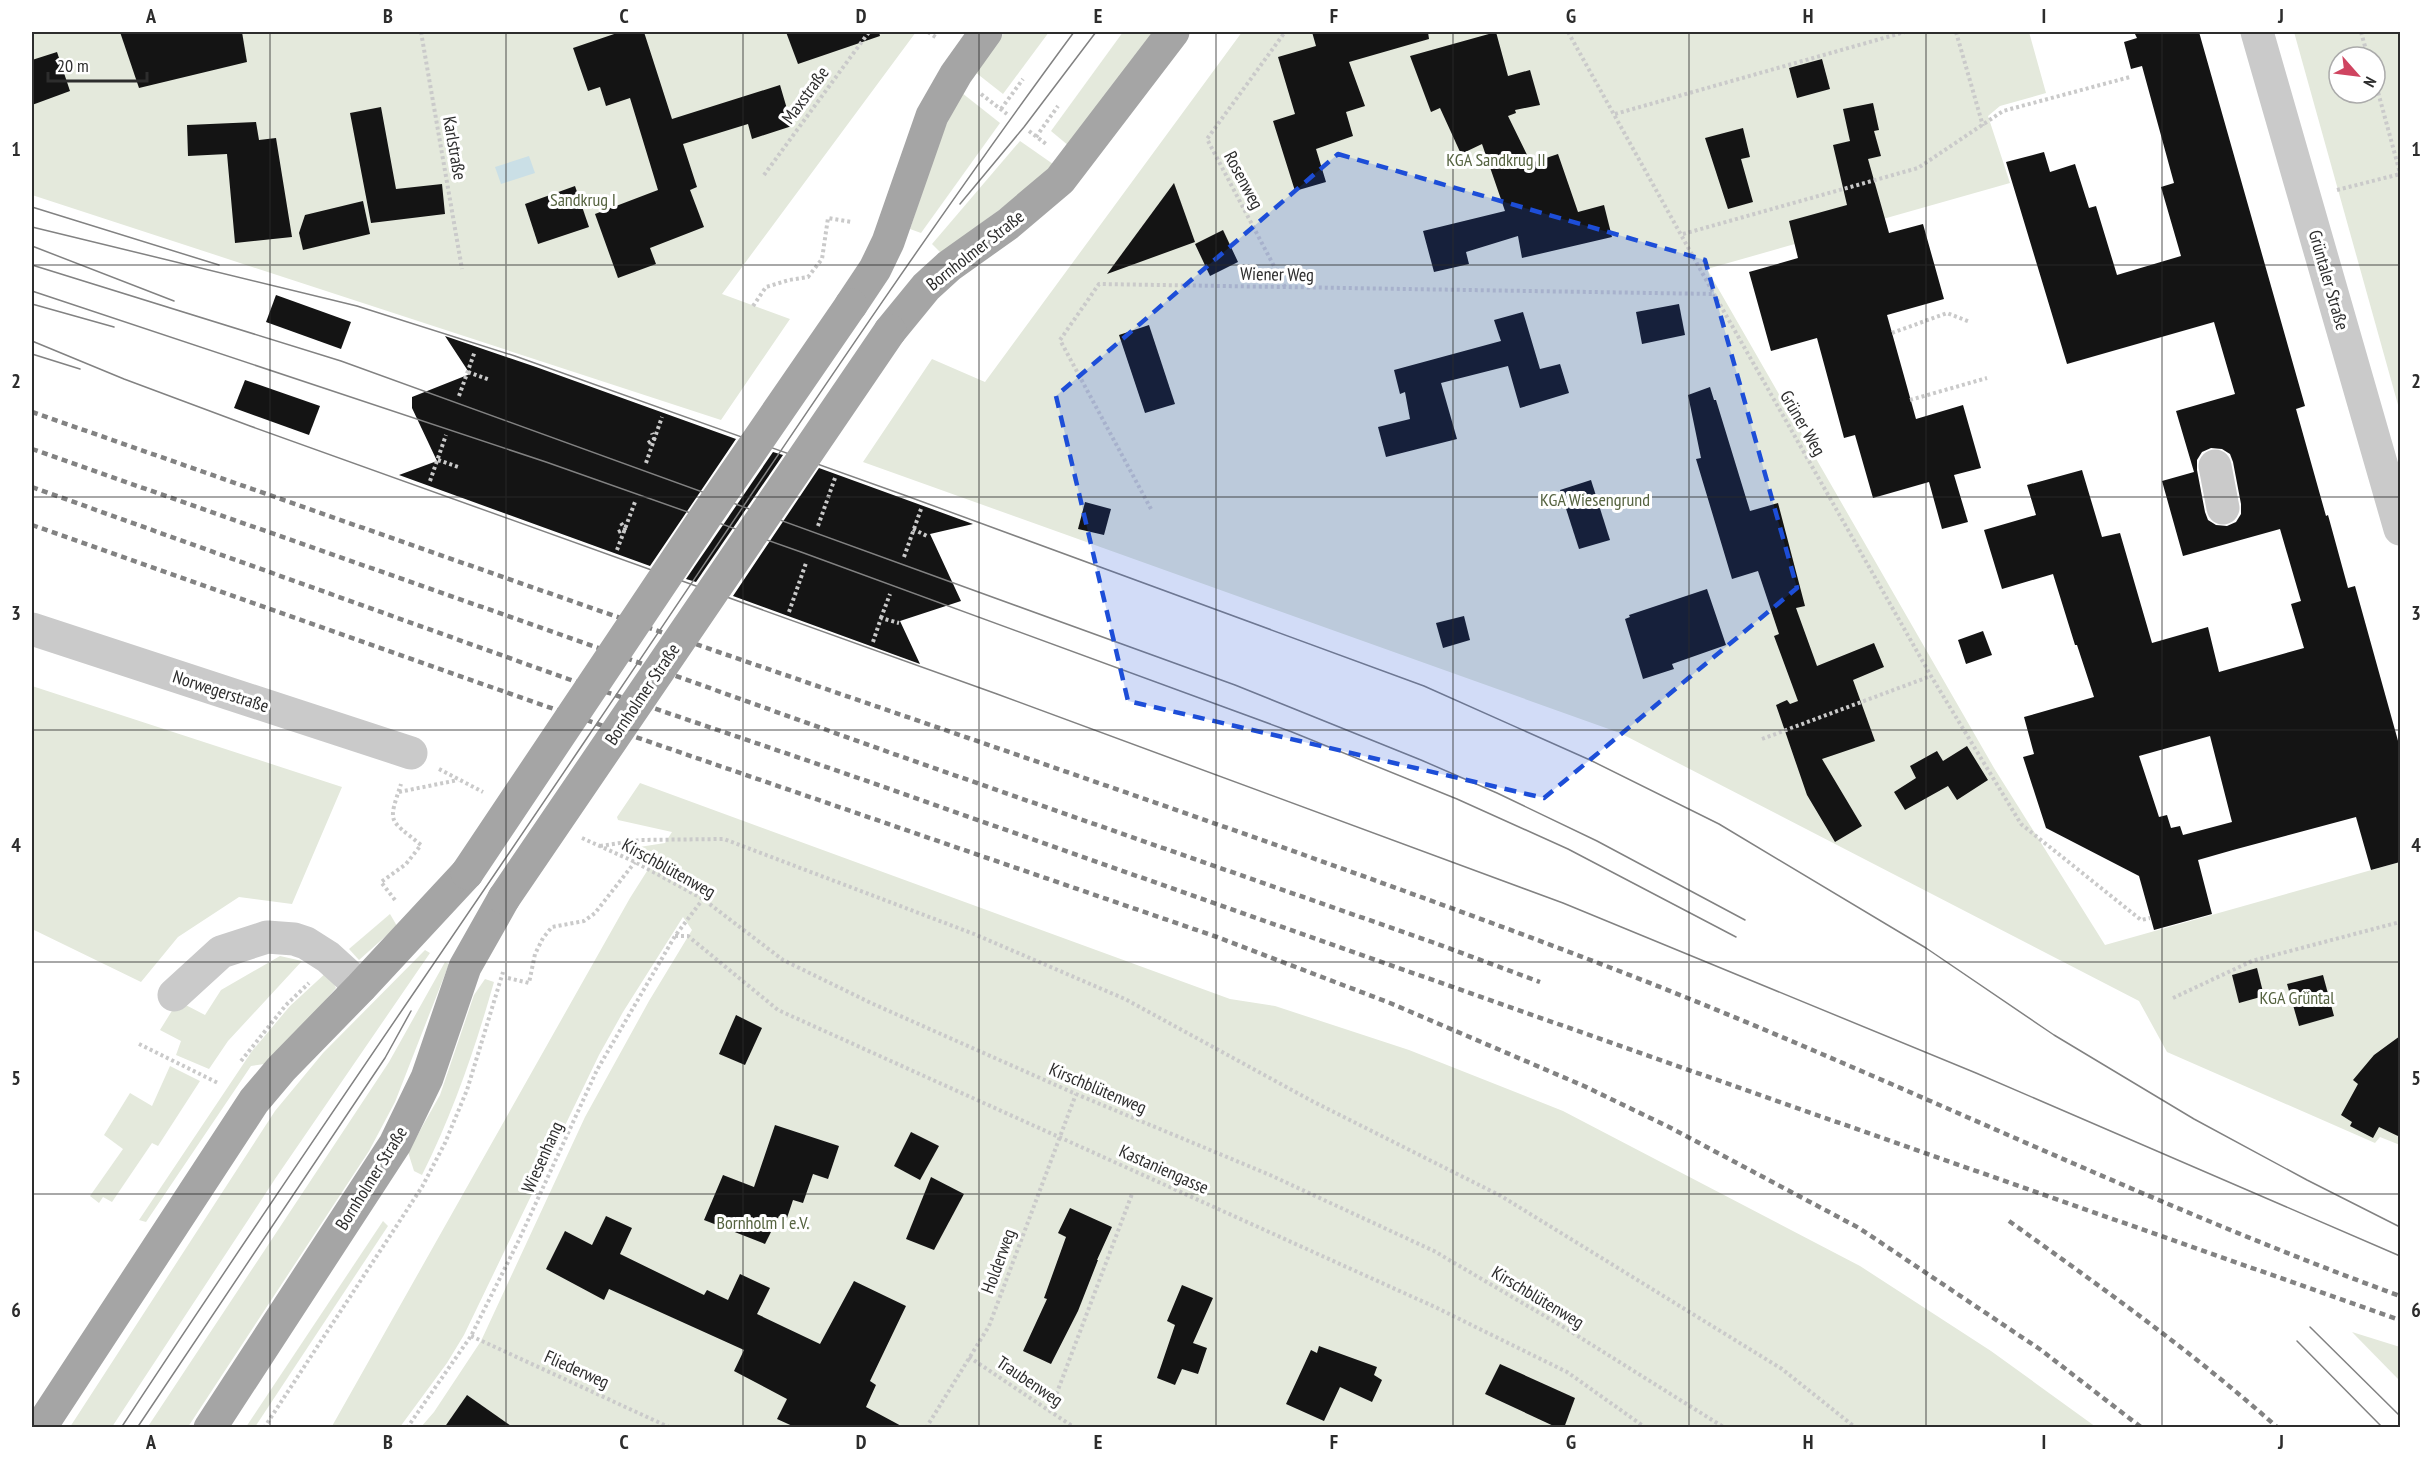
<svg xmlns="http://www.w3.org/2000/svg" width="2432" height="1459" font-family="'PT Sans Narrow',sans-serif">
  <style>
    .green { fill: #e4e9dc; fill-rule: evenodd }
    .water { fill: #cadfe6 }
    .building { fill: #141414; fill-rule: evenodd }
    .lines { fill: none; stroke-linecap: round; stroke-linejoin: round }
    .path { stroke: #cacaca; stroke-width: 4; stroke-dasharray: 3 3; stroke-linecap: butt }
    .minor { stroke: #cacaca; stroke-width: 33 }
    .major { stroke: #a5a5a5; stroke-width: 33 }
    .tram { stroke: #828282; stroke-width: 1.5 }
    .rail { stroke: #828282; stroke-width: 4.5; stroke-dasharray: 6 4.5; stroke-linecap: butt }
    .major-bridge { stroke: #a5a5a5; stroke-width: 33 }
    .marked { fill: #1d4ed8; fill-opacity: 0.2; stroke: #1d4ed8; stroke-width: 4.5; stroke-dasharray: 12 8; stroke-linejoin: round }
    .grid { fill: none; stroke: #2d2d2d; stroke-width: 1.5; stroke-opacity: 0.55 }
    .labels { text-anchor: middle; dominant-baseline: central; stroke-width: 6; stroke-linejoin: round; paint-order: stroke }
    .street-label { font-size: 18px; fill: #2d2d2d; stroke: #fff }
    .park-label { font-size: 18px; fill: #556340; stroke: #fff }
    .neatline { fill: none; stroke: #2d2d2d; stroke-width: 2 }
    .grid-label { font-size: 20px; text-anchor: middle; font-weight: bold; fill: #2d2d2d }
  </style>
  <rect width="100%" height="100%" fill="#fff"/>
  <g class="green">
    <polygon points="32,32 916,32 722,294 790,319 721,420 32,195"/>
    <polygon points="1005,32 1049,32 1003,94 975,72"/>
    <polygon points="1123,32 1155,32 1069,146 1051,131"/>
    <polygon points="1242,32 2029,32 2046,93 2000,106 1988,116 2010,183 1707,269 1994,768 2105,945 2400,862 2400,1145 2380,1137 2375,1143 2167,1052 2139,1001 1620,733 863,462 932,359 985,382"/>
    <path d="M2294 32H2400V412ZM2339 57H2375V93H2339Z"/>
    <polygon points="962,93 1000,123 921,233 910,229 942,133"/>
    <polygon points="1020,141 1053,164 1030,187 941,253 932,244"/>
    <polygon points="32,686 342,787 292,904 239,897 178,937 141,982 32,929"/>
    <polygon points="640,783 1230,999 1275,1006 1409,1050 1563,1111 1860,1266 1991,1351 2096,1427 421,1427 434,1412 481,1341 585,1117 649,1001 692,930 683,917 623,1012 599,1055 464,1335 447,1363 400,1427 331,1428 630,898 654,860 638,849 639,847 665,843 672,832 618,820 617,817"/>
    <polygon points="390,914 397,926 359,960 349,949"/>
    <polygon points="425,950 430,953 275,1179 112,1427 70,1427 275,1111 323,1053"/>
    <polygon points="280,956 302,961 228,1041 209,1069 176,1055 181,1041 160,1030 178,1001 205,1015 221,990"/>
    <polygon points="445,962 449,964 395,1102 369,1151 188,1427 147,1428 389,1062"/>
    <polygon points="328,971 336,988 271,1063 251,1066 146,1222 139,1220 252,1051 290,1006"/>
    <path d="M485 979 494 982C475 1049 453 1113 422 1175L414 1171 408 1152 440 1095 474 995Z"/>
    <polygon points="170,1066 200,1081 158,1146 152,1143 112,1202 103,1197 99,1203 90,1196 123,1149 104,1135 130,1093 152,1106"/>
    <polygon points="383,1221 388,1226 255,1427 246,1427"/>
    <polygon points="2352,1332 2400,1347 2400,1381"/>
  </g>
  <polygon class="water" points="529,156 535,173 501,184 495,167"/>
  <g class="building">
    <polygon points="120,32 242,32 247,62 139,88"/>
    <polygon points="620,32 644,32 672,119 780,85 792,126 752,139 748,124 683,144 697,187 690,190 704,227 650,248 656,264 618,278 595,214 658,190 630,98 606,106 600,87 588,91 573,48"/>
    <polygon points="786,32 879,32 880,36 798,64"/>
    <polygon points="1312,32 1428,32 1429,39 1349,62 1365,106 1346,112 1353,136 1316,149 1326,182 1295,191 1273,121 1295,114 1278,57 1316,46"/>
    <polygon points="1496,32 1508,76 1530,70 1540,105 1515,110 1516,113 1508,116 1531,163 1558,154 1578,212 1604,205 1612,237 1522,258 1518,236 1466,252 1469,264 1434,272 1423,231 1505,211 1482,144 1461,154 1440,108 1431,112 1410,56"/>
    <path d="M2134 32H2199L2305 406 2296 409 2326 516 2328 515 2348 588 2355 586 2400 748V862L2371 870 2356 817 2233 850 2198 860 2212 914 2154 930 2139 876 2046 828 2023 757 2034 754 2024 717 2094 697 2077 645H2075L2053 574 2002 589 1984 530 2036 515 2027 485 2082 470 2102 537 2120 533 2152 643 2208 627 2219 672 2304 648 2291 604 2301 601 2280 529 2183 556 2162 481 2194 472 2176 411 2235 394 2214 322 2067 364 2006 162 2044 152 2050 172 2075 164 2089 208 2096 206 2117 275 2181 256 2161 187 2174 183 2142 66 2131 69 2124 42 2137 38ZM2211 448 2222 449 2230 454 2233 462 2241 504V514L2236 522 2227 526 2216 525 2208 520 2205 512 2197 470V460L2202 452ZM2210 736 2232 822 2183 835 2180 826 2171 828 2167 815 2159 817 2139 756Z"/>
    <polygon points="57,52 70,91 32,105 32,60"/>
    <polygon points="1822,59 1830,89 1797,98 1789,68"/>
    <polygon points="1873,103 1879,130 1874,131 1881,156 1868,159 1889,233 1923,224 1944,299 1887,315 1916,419 1963,405 1981,468 1954,475 1968,522 1942,529 1929,482 1873,498 1855,435 1844,438 1817,338 1771,351 1749,272 1798,258 1789,221 1847,205 1833,145 1850,141 1843,109"/>
    <polygon points="381,107 396,189 442,184 445,214 371,223 350,113"/>
    <polygon points="256,122 259,140 276,138 292,237 235,243 227,154 188,156 187,125"/>
    <polygon points="1743,128 1750,157 1741,159 1753,202 1728,209 1705,138"/>
    <polygon points="1174,183 1195,242 1107,274"/>
    <polygon points="575,186 589,227 538,244 525,204"/>
    <polygon points="363,201 370,234 303,250 299,233 305,215"/>
    <polygon points="1223,230 1238,262 1210,276 1195,244"/>
    <polygon points="276,295 351,322 341,349 266,322"/>
    <polygon points="1679,304 1685,335 1642,344 1636,312"/>
    <polygon points="1523,312 1540,369 1560,364 1569,393 1520,408 1508,366 1441,383 1457,439 1386,457 1378,427 1410,419 1405,392 1400,394 1394,370 1501,341 1494,320"/>
    <polygon points="1149,325 1175,404 1145,413 1119,335"/>
    <polygon points="445,336 536,367 736,439 650,566 399,475 437,461 412,408 412,397 470,374"/>
    <polygon points="245,380 320,406 309,435 234,408"/>
    <polygon points="1710,387 1714,400 1716,400 1750,511 1778,503 1805,606 1796,608 1817,666 1874,643 1884,667 1853,680 1875,741 1822,759 1862,826 1835,842 1807,795 1776,705 1787,700 1790,704 1798,701 1774,636 1779,634 1758,571 1732,579 1696,459 1701,458 1688,395"/>
    <polygon points="773,452 783,455 696,582 686,579"/>
    <polygon points="819,468 973,524 930,534 961,601 900,621 920,664 733,596"/>
    <polygon points="1591,480 1610,540 1579,549 1560,490"/>
    <polygon points="1085,502 1111,509 1104,535 1078,529"/>
    <polygon points="1707,589 1726,645 1672,664 1674,669 1643,679 1625,619 1630,617 1629,615"/>
    <polygon points="1464,616 1470,640 1443,648 1436,623"/>
    <polygon points="1983,631 1992,655 1966,664 1958,640"/>
    <polygon points="1967,746 1988,780 1957,800 1948,786 1905,810 1894,792 1916,778 1910,766 1937,751 1943,761"/>
    <polygon points="2257,968 2264,996 2239,1003 2232,975"/>
    <polygon points="2323,975 2334,1016 2299,1026 2287,984"/>
    <polygon points="736,1015 762,1028 745,1065 719,1054"/>
    <polygon points="2400,1036 2400,1137 2379,1127 2373,1138 2350,1126 2352,1122 2341,1115 2358,1084 2353,1080 2374,1055"/>
    <polygon points="775,1125 839,1146 828,1179 813,1174 803,1203 793,1200 787,1218 779,1216 765,1244 704,1220 723,1175 754,1187"/>
    <polygon points="911,1132 939,1146 920,1180 894,1166"/>
    <polygon points="931,1177 964,1194 934,1250 906,1239"/>
    <polygon points="1070,1208 1112,1227 1097,1260 1098,1260 1078,1311 1051,1364 1023,1351 1047,1299 1044,1298 1066,1237 1058,1233"/>
    <polygon points="606,1216 632,1228 620,1254 704,1295 707,1290 728,1300 740,1274 770,1288 757,1314 820,1344 854,1281 906,1306 870,1381 876,1385 866,1407 905,1428 797,1428 777,1419 787,1399 734,1371 744,1350 609,1289 604,1300 546,1269 565,1231 592,1245"/>
    <polygon points="1182,1285 1213,1298 1193,1343 1207,1348 1198,1374 1182,1369 1175,1385 1157,1378 1175,1325 1167,1321"/>
    <polygon points="1319,1346 1377,1367 1374,1375 1382,1380 1372,1402 1340,1387 1324,1421 1286,1404 1311,1350 1317,1353"/>
    <polygon points="1500,1364 1575,1398 1564,1428 1558,1428 1485,1394"/>
    <polygon points="467,1395 514,1428 444,1428"/>
  </g>
  <g class="lines">
    <g class="path">
      <polyline points="421,32 462,269"/>
      <polyline points="928,32 937,38"/>
      <polyline points="1568,32 1714,294 1931,676 2021,824 2141,920 2150,918"/>
      <polyline points="1956,32 1983,126"/>
      <polyline points="2361,32 2368,57"/>
      <polyline points="2375,81 2400,173"/>
      <polyline points="981,94 1007,114"/>
      <polyline points="1001,109 1023,79"/>
      <polyline points="1615,114 1905,32"/>
      <polyline points="1029,131 1046,144"/>
      <polyline points="1036,137 1058,106"/>
      <polyline points="764,175 869,32"/>
      <polyline points="2337,190 2400,174"/>
      <polyline points="1683,234 1918,168 2003,111 2130,77"/>
      <polyline points="1285,287 1207,139 1285,32"/>
      <polyline points="753,306 766,287 789,280 808,277 822,259 828,218 852,222"/>
      <polyline points="1892,333 1947,313 1970,322"/>
      <polyline points="468,372 490,380"/>
      <polyline points="459,396 475,351"/>
      <polyline points="1910,400 1987,378"/>
      <polyline points="648,443 654,439 652,433"/>
      <polyline points="438,460 458,467"/>
      <polyline points="646,463 662,417"/>
      <polyline points="430,481 446,435"/>
      <polyline points="1151,509 1060,340 1099,284 1714,294"/>
      <polyline points="818,526 835,478"/>
      <polyline points="913,529 929,537"/>
      <polyline points="618,532 625,529 621,523"/>
      <polyline points="617,550 635,502"/>
      <polyline points="904,557 921,509"/>
      <polyline points="789,612 806,563"/>
      <polyline points="881,618 890,594"/>
      <polyline points="873,642 881,618 899,623"/>
      <polyline points="1762,739 1931,676"/>
      <polyline points="439,769 483,792"/>
      <polyline points="399,792 458,780"/>
      <polyline points="582,838 635,862 703,899 783,960 871,1003 1076,1094 1270,1175 1434,1251 1565,1328 1725,1428"/>
      <polyline points="600,846 640,840 724,839 974,934 1125,999 1312,1101 1501,1196 1782,1369 1856,1428"/>
      <path d="M395 900 381 882 406 864 421 845C388 818 388 824 401 784"/>
      <polyline points="675,936 688,936 778,1010 1435,1307 1567,1372 1646,1428"/>
      <polyline points="508,978 529,983 535,954 543,938 552,927 584,921 595,913 635,862"/>
      <polyline points="2173,998 2252,961 2400,922"/>
      <polyline points="139,1044 218,1083"/>
      <polyline points="241,1061 286,1005 309,983"/>
      <polyline points="471,1336 671,1428"/>
      <polyline points="969,1357 1075,1428"/>
      <polyline points="1050,1411 1132,1194"/>
      <polyline points="264,1428 422,1187 445,1143 467,1090 503,972"/>
      <polyline points="407,1428 471,1336 518,1242 597,1070 675,936 703,899"/>
      <polyline points="926,1428 989,1326 1076,1094"/>
    </g>
    <g class="minor">
      <polyline points="2257,32 2400,529"/>
      <polyline points="2215,466 2223,508"/>
      <polyline points="32,629 411,753"/>
      <polyline points="174,995 221,952 267,937 294,939 306,943 328,957 361,987"/>
    </g>
    <g class="major">
      <polyline points="851,305 875,269 888,242 932,116 956,74 986,32"/>
      <polyline points="890,331 926,287 949,266 1008,224 1060,180 1173,32"/>
      <polyline points="40,1428 254,1101 281,1069 361,987 467,873"/>
      <polyline points="210,1428 395,1144 427,1078 465,967 504,898"/>
    </g>
    <g class="tram">
      <polyline points="960,204 1024,127 1096,32"/>
      <polyline points="32,207 219,265"/>
      <polyline points="32,227 357,306 515,356 904,495 1424,686 1590,760 1719,824 1926,948 2054,1035 2194,1119 2307,1180 2400,1227"/>
      <polyline points="32,246 174,301"/>
      <polyline points="32,265 341,361 1235,685 1421,760 1497,793 1597,841 1745,920"/>
      <polyline points="32,291 546,462 801,552 1292,732 1457,799 1568,849 1736,937"/>
      <polyline points="32,304 114,327"/>
      <polyline points="32,341 124,379 250,426 997,694 1563,903 1976,1073 2400,1256"/>
      <polyline points="32,354 80,369"/>
      <polyline points="2310,1327 2400,1416"/>
      <polyline points="2297,1341 2383,1428"/>
      <path d="M121 1428C273 1196 432 968 587 738 748 501 904 262 1074 32"/>
      <polyline points="137,1428 385,1058 411,1011"/>
    </g>
    <g class="rail">
      <path d="M32 412C288 501 543 592 800 680 1072 774 1345 866 1614 969 1879 1071 2134 1199 2400 1296"/>
      <polyline points="32,449 559,634 891,753 1432,942 1540,982"/>
      <polyline points="32,487 568,679 844,773 2400,1320"/>
      <polyline points="32,525 525,699 1217,937 1390,1003 1584,1086 1669,1127 1859,1228 2041,1350 2142,1428"/>
      <path d="M2009 1221C2101 1287 2194 1353 2278 1428"/>
    </g>
    <g class="major-bridge">
      <polyline points="467,873 708,513 851,305"/>
      <polyline points="504,898 890,331"/>
    </g>
  </g>
  <path class="marked" d="M1338 154 1705 260 1797 588 1544 798 1128 701 1056 396Z"/>
  <path class="grid" d="M270 32V1428M506 32V1428M743 32V1428M979 32V1428M1216 32V1428M1453 32V1428M1689 32V1428M1926 32V1428M2162 32V1428M32 265H2400M32 497H2400M32 730H2400M32 962H2400M32 1194H2400"/>
  <g class="labels">
    <g class="street-label">
      <text transform="translate(805 95) rotate(-54)">Maxstraße</text>
      <text transform="translate(455 148) rotate(80)">Karlstraße</text>
      <text transform="translate(1244 180) rotate(62)">Rosenweg</text>
      <text transform="translate(975 250) rotate(-38)">Bornholmer Straße</text>
      <text transform="translate(1277 274) rotate(1)">Wiener Weg</text>
      <text transform="translate(2329 280) rotate(74)">Grüntaler Straße</text>
      <text transform="translate(1803 423) rotate(60)">Grüner Weg</text>
      <text transform="translate(221 691) rotate(18)">Norwegerstraße</text>
      <text transform="translate(642 694) rotate(-56)">Bornholmer Straße</text>
      <text transform="translate(669 868) rotate(29)">Kirschblütenweg</text>
      <text transform="translate(1098 1088) rotate(23)">Kirschblütenweg</text>
      <text transform="translate(542 1157) rotate(-66)">Wiesenhang</text>
      <text transform="translate(1164 1169) rotate(24)">Kastaniengasse</text>
      <text transform="translate(371 1178) rotate(-58)">Bornholmer Straße</text>
      <text transform="translate(998 1261) rotate(-70)">Holderweg</text>
      <text transform="translate(1538 1297) rotate(31)">Kirschblütenweg</text>
      <text transform="translate(577 1369) rotate(24)">Fliederweg</text>
      <text transform="translate(1030 1381) rotate(34)">Traubenweg</text>
    </g>
    <g class="park-label">
      <text x="1496" y="159">KGA Sandkrug II</text>
      <text x="583" y="199">Sandkrug I</text>
      <text x="1595" y="499">KGA Wiesengrund</text>
      <text x="2297" y="997">KGA Grüntal</text>
      <text x="763" y="1222">Bornholm I e.V.</text>
    </g>
  </g>
  <rect width="2432" height="1459" fill="none" stroke="#ffffff" stroke-width="66"/>
  <g transform="translate(2357 75) rotate(118)"><circle r="28" fill="#ffffff" stroke="#ababab" stroke-width="1.5"/>
  <path d="M0-4.5L10 22L0 15L-10 22Z" fill="#cf4460"/>
  <text y="-9" font-size="16" font-weight="bold" text-anchor="middle" fill="#2d2d2d">N</text>
  </g>
  <path d="M48 72v9h99v-9" fill="none" stroke="#2d2d2d" stroke-width="3"/>
  <text x="57" y="72" font-size="18" fill="#2d2d2d" stroke="#ffffff" stroke-width="4.5" paint-order="stroke">20 m</text>
  <rect x="33" y="33" width="2366" height="1393" class="neatline"/>
  <g class="grid-label">
    <text x="151" y="23">A</text>
    <text x="388" y="23">B</text>
    <text x="624" y="23">C</text>
    <text x="861" y="23">D</text>
    <text x="1098" y="23">E</text>
    <text x="1334" y="23">F</text>
    <text x="1571" y="23">G</text>
    <text x="1808" y="23">H</text>
    <text x="2044" y="23">I</text>
    <text x="2281" y="23">J</text>
    <text x="16" y="156">1</text>
    <text x="2416" y="156">1</text>
    <text x="16" y="388">2</text>
    <text x="2416" y="388">2</text>
    <text x="16" y="620">3</text>
    <text x="2416" y="620">3</text>
    <text x="16" y="852">4</text>
    <text x="2416" y="852">4</text>
    <text x="16" y="1085">5</text>
    <text x="2416" y="1085">5</text>
    <text x="16" y="1317">6</text>
    <text x="2416" y="1317">6</text>
    <text x="151" y="1449">A</text>
    <text x="388" y="1449">B</text>
    <text x="624" y="1449">C</text>
    <text x="861" y="1449">D</text>
    <text x="1098" y="1449">E</text>
    <text x="1334" y="1449">F</text>
    <text x="1571" y="1449">G</text>
    <text x="1808" y="1449">H</text>
    <text x="2044" y="1449">I</text>
    <text x="2281" y="1449">J</text>
  </g>
</svg>
